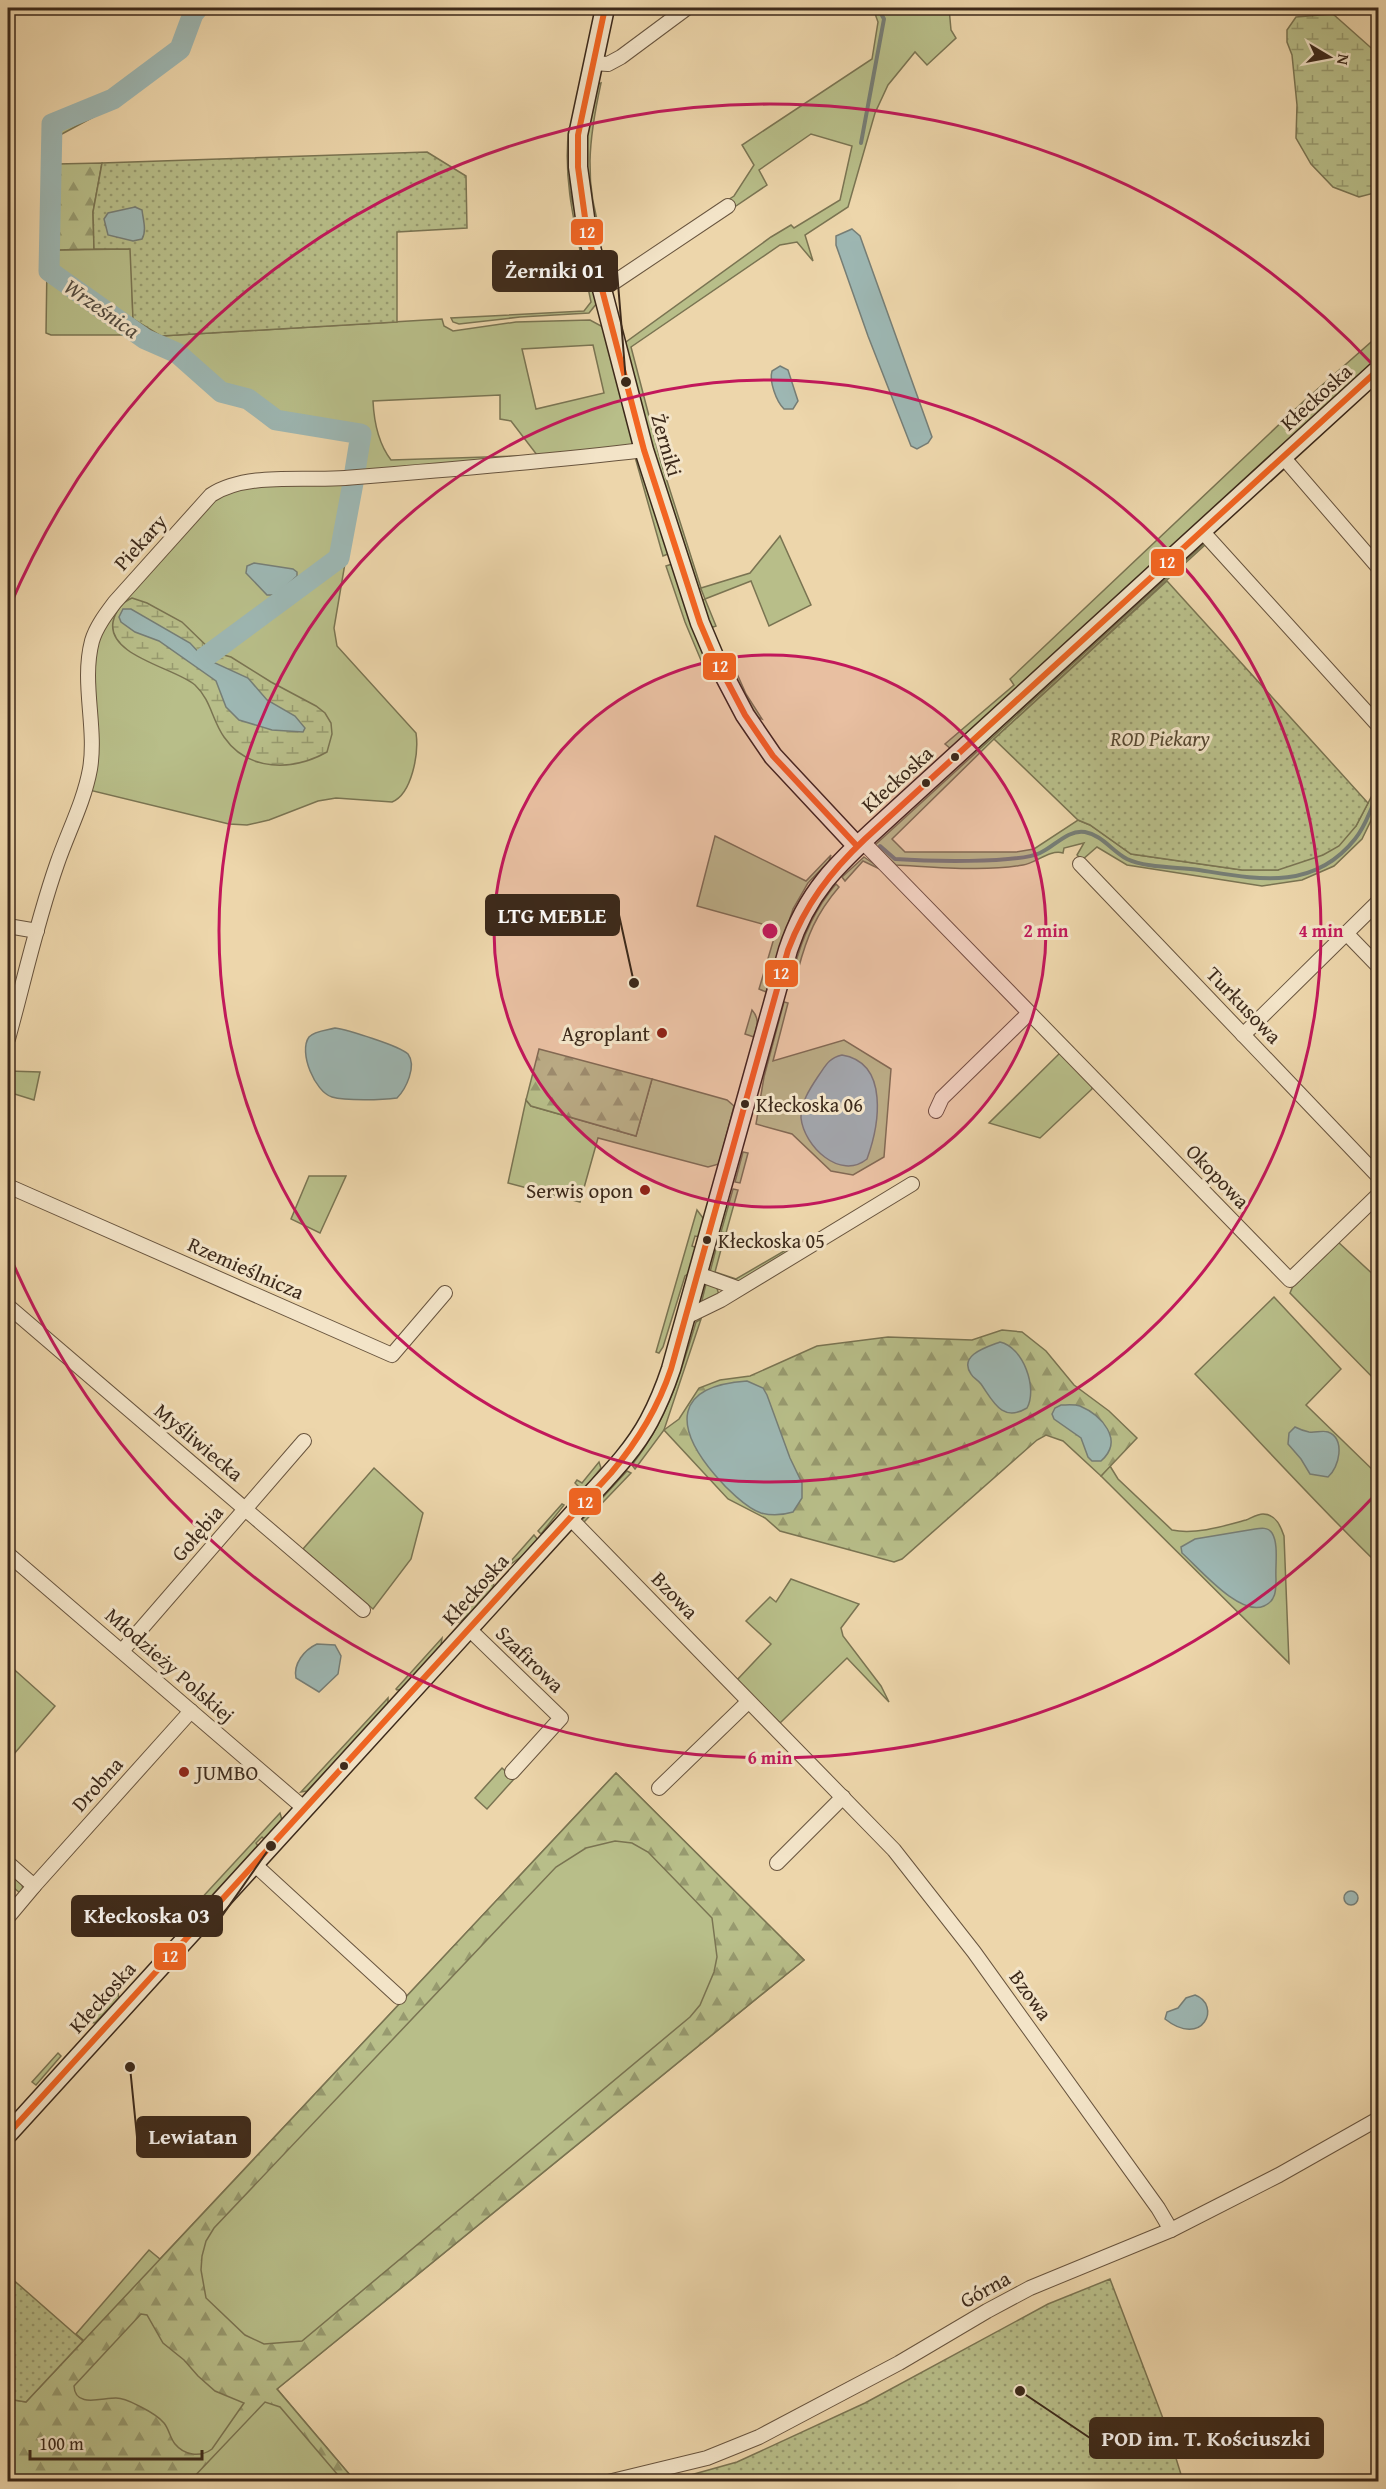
<svg xmlns="http://www.w3.org/2000/svg" width="1386" height="2489" font-family="'Gentium Book Plus',serif">
  <style>
    .green { fill: #b8be89; stroke: #7a7452; stroke-width: 1.5; fill-rule: evenodd }
    .forest { fill: url(#forest-firs); stroke: #7a7452; stroke-width: 1.5; fill-rule: evenodd }
    .wetland { fill: url(#wetland-marsh); stroke: #7a7452; stroke-width: 1.5 }
    .garden { fill: url(#garden-dots); stroke: #7a7452; stroke-width: 1.5 }
    .water { fill: #9db7b3; stroke: #767e76; stroke-width: 1.5 }
    .lines { fill: none; stroke-linecap: round; stroke-linejoin: round }
    .stream { stroke: #767e76; stroke-width: 4 }
    .river { stroke: #9db7b3; stroke-width: 21 }
    .street-casing { stroke: #68543e; stroke-width: 16 }
    .secondary-casing { stroke: #3c291a; stroke-width: 21 }
    .street { stroke: #f3e4c8; stroke-width: 14 }
    .secondary { stroke: #f3e4c8; stroke-width: 18 }
    .bus-1-casing { stroke: #f3e4c8; stroke-width: 10 }
    .bus-1 { stroke: #f26522; stroke-width: 6 }
    .ring { fill: none; stroke: #c2185b; stroke-width: 3 }
    .bus-dot { fill: #3c291a; stroke: #f3e4c8; stroke-width: 2 }
    .poi-dot { fill: #8f2418; stroke: #f3e4c8; stroke-width: 2 }
    .labels { text-anchor: middle; dominant-baseline: central; stroke-width: 6; stroke-linejoin: round; paint-order: stroke }
    .bus-label { font-size: 20px; fill: #3c291a; stroke: #f3e4c8; text-anchor: start }
    .street-label { font-size: 21px; fill: #3c291a; stroke: #f3e4c8 }
    .park-label { font-size: 21px; font-style: italic; fill: #554730; stroke: #f3e4c8 }
    .poi-label { font-size: 21px; fill: #3c291a; stroke: #f3e4c8; text-anchor: end }
    .water-label { font-size: 22px; font-style: italic; fill: #544c40; stroke: #f3e4c8 }
    .centre { fill: #c2185b; stroke: #f3e4c8; stroke-width: 3 }
    .ring-label { font-size: 18px; text-anchor: middle; font-weight: bold; fill: #c2185b; stroke: #f3e4c8; stroke-width: 6; stroke-linejoin: round; paint-order: stroke }
    .leader { fill: none; stroke: #3c291a; stroke-width: 2 }
    .callout-dot { fill: #3c291a; stroke: #f3e4c8; stroke-width: 2 }
    .callout { fill: #3c291a; stroke: #3c291a; stroke-width: 2 }
    .callout-label { font-size: 22px; text-anchor: middle; font-weight: bold; fill: #fff }
    .line-badge { stroke: #f3e4c8; stroke-width: 2 }
    .badge-label { font-size: 16px; text-anchor: middle; font-weight: bold; fill: #fff }
  </style>
  <defs>
    <pattern id="forest-firs" width="22" height="20" patternUnits="userSpaceOnUse" patternTransform="scale(1.5)"><rect width="22" height="20" fill="#b8be89"/><path d="M5 1l3.5 6h-7zM16 11l3.5 6h-7z" fill="#979a6f"/></pattern>
    <pattern id="wetland-marsh" width="20" height="14" patternUnits="userSpaceOnUse" patternTransform="scale(1.5)"><rect width="20" height="14" fill="#b8be89"/><path d="M1 5h8M5 5V1M11 12h8M15 12V8" fill="none" stroke="#979a6f"/></pattern>
    <pattern id="garden-dots" width="8" height="8" patternUnits="userSpaceOnUse" patternTransform="scale(1.5)"><rect width="8" height="8" fill="#b8be89"/><path d="M2 2h.1M6 6h.1" fill="none" stroke="#979a6f" stroke-width="1.8" stroke-linecap="round"/></pattern>
  </defs>
  <rect width="100%" height="100%" fill="#edd6ab"/>
  <filter id="stains"><feTurbulence type="fractalNoise" baseFrequency=".00333" numOctaves="4"/><feColorMatrix values="0 0 0 0 .2 0 0 0 0 .09 0 0 0 0 .02 0 0 0 .5 -.17"/></filter>
  <radialGradient id="worn" r=".72"><stop offset=".6" stop-color="#630" stop-opacity="0"/><stop offset="1" stop-color="#630" stop-opacity=".3"/></radialGradient>
  <g class="green">
    <path d="M194 8H201L187 48 181 56 123 101 60 135 56 250 131 249 133 319 161 336 442 319 444 326 453 331 516 322 590 320 603 327 634 442 630 446 537 455 511 421 500 419V395L373 401C374 422 378 443 391 460L520 456 518 459 352 474 357 436 275 422 245 401 220 395 187 365 192 364 179 351 146 337 134 328V335H51L46 333 49 124 112 96 178 46ZM593 345 604 393 536 409 522 349Z"/>
    <polygon points="873,8 949,8 951,30 956,38 927,65 915,52 888,85 875,113 848,207 805,235 813,261 797,242 780,245 631,347 661,462 701,588 750,573 780,536 811,605 769,626 751,581 705,599 716,626 710,628 700,601 705,599 701,589 696,588 651,453 624,349 626,342 771,237 791,225 794,228 840,200 852,146 811,134 759,170 767,185 733,208 728,200 734,196 754,165 742,145 872,59 878,22"/>
    <path d="M601 83C589 138 583 184 603 239L597 238 584 180 585 129 598 84Z"/>
    <path d="M569 127 570 191 586 260 583 264C573 218 563 174 569 127Z"/>
    <polygon points="585,273 589,274 597,303 589,313 520,317 459,324 453,322 451,318 584,311 591,302"/>
    <polygon points="1378,336 1378,358 951,749 945,744 1014,685 1010,679 1304,401"/>
    <polygon points="635,457 638,457 668,554 663,556"/>
    <path d="M359 481 334 628 337 646 416 733C419 753 412 794 392 802L336 798 318 801 269 820 247 825 229 824 89 790 93 678 96 644 106 622 218 495 264 484Z"/>
    <path d="M1206 542 1265 609 1205 545 994 739 892 839 905 852H1016L1034 849 1078 820 1090 825 1131 854 1242 870H1278L1356 826 1378 784V806L1362 839 1334 866 1302 880 1262 886 1127 865 1097 847 1082 860 1077 855 1084 843 1064 848 1063 853C1050 849 1036 863 1023 865 986 872 935 867 896 865L875 845Z"/>
    <polygon points="672,564 714,673 713,676 708,677 685,622 666,566"/>
    <polygon points="730,658 746,694 762,719 754,716 725,661"/>
    <polygon points="715,836 806,881 831,855 829,861 808,883 793,909 766,992 759,989 777,928 697,906"/>
    <polygon points="864,857 884,871 863,861 845,881 842,877"/>
    <path d="M836 884 839 887C816 914 807 936 798 970L794 969C802 937 814 910 836 884Z"/>
    <polygon points="784,1002 788,1003 773,1061 844,1040 891,1069 884,1157 853,1175 831,1171 792,1134 756,1124 764,1077"/>
    <path d="M752 1010C760 1019 757 1026 754 1037L745 1034Z"/>
    <polygon points="1062,1051 1092,1085 1092,1089 1040,1138 989,1123"/>
    <polygon points="8,1071 40,1072 34,1100 8,1092"/>
    <polygon points="652,1079 727,1100 734,1106 719,1164 708,1167 598,1138 580,1202 508,1183 526,1100 531,1106 636,1136"/>
    <polygon points="743,1152 748,1153 740,1183 735,1182"/>
    <polygon points="309,1176 346,1176 320,1233 291,1219"/>
    <polygon points="733,1189 738,1190 726,1233 721,1232"/>
    <polygon points="697,1210 703,1218 700,1237 695,1236 692,1246 697,1248 688,1274 685,1276 663,1347 659,1353 656,1352"/>
    <polygon points="808,1237 808,1240 739,1282 710,1272 718,1241 723,1242 715,1272 736,1279"/>
    <polygon points="1337,1241 1378,1279 1378,1383 1290,1293 1295,1281"/>
    <polygon points="706,1284 716,1285 719,1295 701,1304"/>
    <path d="M1274 1297 1341 1369 1306 1405 1378 1475V1564C1315 1503 1256 1437 1195 1374Z"/>
    <path d="M701 1319 664 1430 635 1469 632 1465C667 1420 680 1376 696 1322Z"/>
    <polygon points="599,1462 601,1468 586,1487 579,1487 575,1483 577,1480 582,1483"/>
    <path d="M1110 1466 1118 1479 1172 1530C1195 1535 1224 1526 1246 1520 1251 1518 1258 1514 1263 1514 1276 1514 1281 1527 1284 1536L1289 1663 1101 1476Z"/>
    <polygon points="374,1468 423,1513 411,1559 373,1609 303,1549"/>
    <polygon points="627,1471 631,1473 583,1523 582,1520"/>
    <polygon points="562,1504 564,1505 541,1534 538,1531"/>
    <polygon points="534,1535 538,1540 525,1554 504,1569"/>
    <polygon points="791,1579 859,1604 841,1628 843,1636 881,1686 889,1702 847,1658 780,1723 736,1681 771,1644 746,1621 770,1597 776,1602"/>
    <path d="M494 1580C495 1597 471 1613 459 1622L457 1621Z"/>
    <polygon points="442,1638 441,1645 402,1689 397,1690 396,1689"/>
    <polygon points="8,1664 55,1706 8,1761"/>
    <polygon points="388,1698 388,1705 307,1791 301,1792"/>
    <polygon points="502,1768 514,1779 487,1809 475,1798"/>
    <polygon points="616,1773 804,1960 277,2389 355,2481 8,2481 8,2399 83,2340 76,2334 149,2250 160,2259"/>
    <polygon points="280,1813 282,1820 264,1839 262,1837 256,1843 258,1846 190,1919 185,1916"/>
    <polygon points="8,1872 22,1885 23,1889 20,1893 8,1883"/>
    <polygon points="117,1989 119,1998 95,2023 88,2022"/>
    <polygon points="58,2053 61,2056 36,2085 32,2082"/>
  </g>
  <g class="forest">
    <polygon points="102,163 93,212 94,249 56,250 57,164"/>
    <polygon points="539,1049 652,1079 636,1136 531,1106 526,1100"/>
    <polygon points="1002,1330 1022,1332 1046,1351 1074,1385 1109,1411 1137,1438 1101,1476 1063,1441 1046,1435 1037,1440 902,1559 894,1562 780,1531 765,1518 728,1499 664,1430 679,1419 699,1388 720,1380 750,1376 817,1346 888,1337 972,1340"/>
    <path d="M616 1773 804 1960 277 2389 355 2481H343L280 2407 265 2402 190 2481H8V2399L26 2402ZM615 1841 632 1843 648 1852 712 1918 717 1957 714 1972 700 2005 690 2017 302 2341 264 2344 245 2335 206 2298 201 2270 202 2256 206 2241 214 2228 556 1867 586 1848ZM141 2314 147 2315 163 2343 184 2360 198 2376 215 2391 244 2403 212 2449C200 2458 184 2455 175 2444 170 2438 169 2429 164 2423 159 2417 149 2411 141 2407 133 2403 125 2398 116 2398 101 2398 75 2408 74 2386Z"/>
  </g>
  <g class="wetland">
    <polygon points="1333,14 1378,54 1378,192 1359,197 1333,187 1311,164 1296,138 1297,105 1292,55 1287,42 1287,30 1296,17"/>
    <path d="M132 598 147 603 182 622 213 652 231 657 271 682 316 706 325 713 331 723 332 734 327 752C293 771 248 772 224 737 212 720 211 700 195 685 175 668 107 656 113 622 115 612 122 602 132 598Z"/>
  </g>
  <g class="garden">
    <polygon points="427,152 466,176 467,228 397,232 397,322 161,336 133,319 130,249 94,249 93,212 102,163"/>
    <polygon points="1167,581 1368,803 1356,826 1339,846 1323,855 1278,870 1242,870 1131,854 1090,825 1078,820 994,739"/>
    <polygon points="10,2277 83,2341 26,2402 8,2399 8,2280"/>
    <polygon points="1110,2279 1167,2429 1183,2481 679,2481 687,2476 737,2462 865,2403 1048,2304"/>
  </g>
  <g class="water">
    <path d="M1378 86V122C1370 110 1370 98 1378 86Z"/>
    <path d="M135 207 142 210C143 219 147 231 142 239L133 241 108 235 104 219 108 213Z"/>
    <polygon points="852,229 860,236 932,437 928,443 917,449 911,446 868,336 836,245 836,236"/>
    <path d="M780 366 788 370 798 401 793 409H784C776 401 769 381 772 371Z"/>
    <polygon points="254,563 293,569 297,572 297,576 276,595 267,595 246,573 247,566"/>
    <polygon points="123,609 131,609 190,643 204,658 248,678 267,700 295,716 305,728 303,732 272,730 239,720 226,707 216,681 159,641 135,632 121,622 119,617"/>
    <path d="M335 1028C348 1030 400 1046 408 1054 417 1066 406 1089 397 1098 383 1100 345 1101 332 1097 315 1092 298 1052 309 1037 314 1031 328 1030 335 1028Z"/>
    <path d="M842 1055C890 1063 879 1126 867 1159 840 1181 804 1146 801 1118 800 1103 811 1087 819 1075 826 1065 829 1058 842 1055Z"/>
    <path d="M1000 1342C1023 1347 1038 1388 1027 1408 1002 1423 993 1401 981 1384 978 1380 973 1378 971 1374 958 1355 987 1347 1000 1342Z"/>
    <path d="M747 1381 763 1388 767 1395 790 1458 802 1483V1498L793 1512C783 1515 772 1516 761 1513 746 1508 725 1487 715 1475 674 1427 673 1386 747 1381Z"/>
    <path d="M1061 1405C1067 1405 1074 1404 1080 1406 1101 1415 1125 1440 1101 1461H1092L1088 1457 1081 1438 1054 1419 1052 1414 1055 1408Z"/>
    <path d="M1295 1427C1299 1429 1304 1431 1309 1432 1315 1433 1322 1430 1328 1432 1346 1439 1339 1468 1328 1477L1310 1474 1301 1459 1288 1444 1289 1433Z"/>
    <path d="M1255 1529C1261 1528 1268 1527 1272 1533 1279 1544 1275 1566 1276 1579 1276 1590 1276 1601 1264 1606 1240 1617 1199 1568 1182 1553L1181 1547 1195 1539Z"/>
    <path d="M317 1644 335 1645 341 1656 338 1674 319 1692 296 1678C293 1664 304 1650 317 1644Z"/>
    <circle cx="1351" cy="1898" r="7"/>
    <path d="M1195 1995C1222 2005 1203 2049 1165 2019L1167 2012 1178 2008 1186 1998Z"/>
  </g>
  <g class="lines">
    <g class="stream">
      <polyline points="861,143 884,19 878,8"/>
      <path d="M880 846 895 859C924 861 1015 864 1040 853 1054 847 1068 829 1085 832 1102 835 1112 851 1127 859 1145 868 1179 867 1199 870 1256 879 1313 892 1355 839 1366 826 1370 809 1378 795"/>
    </g>
    <g class="river">
      <polyline points="198,8 193,14 180,49 113,99 52,124 49,271 145,339 177,353 221,392 248,399 276,420 361,434 355,471"/>
      <polyline points="204,658 339,558 353,483"/>
    </g>
    <defs>
      <g id="street">
        <polyline points="593,63 608,64 621,57 687,8"/>
        <polyline points="601,287 616,281 728,206"/>
        <polyline points="1283,457 1378,567"/>
        <polyline points="1202,531 1378,725"/>
        <polyline points="862,841 1290,1280 1378,1195"/>
        <polyline points="1080,864 1378,1176"/>
        <polyline points="8,926 37,931"/>
        <polyline points="1346,933 1378,966"/>
        <polyline points="1243,1035 1378,902"/>
        <path d="M8 1039C24 981 37 921 57 864 68 832 84 802 90 769 97 727 81 683 92 641 96 627 106 614 115 602L211 495C246 472 304 481 345 478 444 470 544 462 644 450"/>
        <polyline points="936,1111 942,1098 1029,1013"/>
        <polyline points="8,1186 392,1355 445,1293"/>
        <polyline points="698,1274 737,1288"/>
        <polyline points="8,1306 363,1610"/>
        <polyline points="686,1317 721,1300 912,1184"/>
        <polyline points="570,1518 894,1850 974,1952 1158,2208 1171,2230"/>
        <polyline points="8,1554 305,1809"/>
        <polyline points="469,1629 561,1718 512,1772"/>
        <polyline points="122,1651 304,1441"/>
        <polyline points="659,1788 748,1702"/>
        <polyline points="8,1863 34,1886 191,1711"/>
        <polyline points="777,1863 843,1797"/>
        <polyline points="254,1864 399,1997"/>
        <polyline points="8,1917 34,1886"/>
        <polyline points="608,2482 707,2458 759,2437 899,2363 987,2311 1030,2288 1171,2230 1279,2175 1378,2119"/>
      </g>
      <g id="secondary">
        <polyline points="605,8 578,135 578,167 587,232 644,450 700,623 714,656 745,715 773,756 857,846"/>
        <path d="M8 2134 585 1501C608 1476 633 1451 649 1421 658 1404 665 1387 671 1369L788 950C807 892 837 864 881 824L1378 370"/>
      </g>
    </defs>
    <use href="#street" class="street-casing"/>
    <use href="#secondary" class="secondary-casing"/>
    <use href="#street" class="street"/>
    <use href="#secondary" class="secondary"/>
    <defs>
      <g id="bus-1">
        <polyline points="605,8 578,135 578,167 587,232 644,450 700,623 714,656 745,715 773,756 857,846"/>
        <path d="M8 2134 611 1473C638 1441 658 1408 671 1369L788 950C805 905 830 872 865 839L1378 370"/>
      </g>
    </defs>
    <use href="#bus-1" class="bus-1-casing"/>
    <use href="#bus-1" class="bus-1"/>
  </g>
  <circle cx="770" cy="931" r="276" fill="#c2185b" fill-opacity=".12"/>
  <g class="ring">
    <circle cx="770" cy="931" r="276"/>
    <circle cx="770" cy="931" r="551"/>
    <path d="M1375 1495A827 827 0 0 1 9 1254M9 608A827 827 0 0 1 1375 367"/>
  </g>
  <g class="bus-dot">
    <circle cx="955" cy="757" r="5"/>
    <circle cx="926" cy="783" r="5"/>
    <circle cx="745" cy="1104" r="5"/>
    <circle cx="707" cy="1240" r="5"/>
    <circle cx="344" cy="1766" r="5"/>
  </g>
  <g class="poi-dot">
    <circle cx="662" cy="1033" r="6"/>
    <circle cx="645" cy="1190" r="6"/>
    <circle cx="184" cy="1772" r="6"/>
  </g>
  <g class="labels">
    <g class="bus-label">
      <text x="756" y="1104">Kłeckoska 06</text>
      <text x="718" y="1240">Kłeckoska 05</text>
    </g>
    <g class="street-label">
      <text transform="translate(1316 397) rotate(-42)">Kłeckoska</text>
      <text transform="translate(667 445) rotate(74)">Żerniki</text>
      <text transform="translate(140 542) rotate(-48)">Piekary</text>
      <text transform="translate(897 779) rotate(-42)">Kłeckoska</text>
      <text transform="translate(1244 1005) rotate(46)">Turkusowa</text>
      <text transform="translate(1218 1176) rotate(46)">Okopowa</text>
      <text transform="translate(246 1268) rotate(24)">Rzemieślnicza</text>
      <text transform="translate(199 1442) rotate(40)">Myśliwiecka</text>
      <text transform="translate(197 1533) rotate(-49)">Gołębia</text>
      <text transform="translate(475 1589) rotate(-48)">Kłeckoska</text>
      <text transform="translate(675 1595) rotate(46)">Bzowa</text>
      <text transform="translate(530 1659) rotate(44)">Szafirowa</text>
      <text transform="translate(170 1665) rotate(41)">Młodzieży Polskiej</text>
      <text transform="translate(97 1784) rotate(-48)">Drobna</text>
      <text transform="translate(1031 1995) rotate(54)">Bzowa</text>
      <text transform="translate(102 1997) rotate(-48)">Kłeckoska</text>
      <text transform="translate(985 2289) rotate(-29)">Górna</text>
    </g>
    <g class="park-label">
      <text x="1160" y="738">ROD Piekary</text>
    </g>
    <g class="poi-label">
      <text x="650" y="1033">Agroplant</text>
      <text x="633" y="1190">Serwis opon</text>
      <text x="196" y="1772" text-anchor="start">JUMBO</text>
    </g>
    <g class="water-label">
      <text transform="translate(102 308) rotate(35)">Wrześnica</text>
    </g>
  </g>
  <circle cx="770" cy="931" r="9" class="centre"/>
  <g class="ring-label">
    <text x="1046" y="937">2 min</text>
    <text x="1321" y="937">4 min</text>
    <text x="770" y="1764">6 min</text>
  </g>
  <path class="leader" d="M626 382L617 271M634 983L619 915M271 1846L222 1916M130 2067L137 2137M1020 2391L1090 2438"/>
  <g class="callout-dot">
    <circle cx="626" cy="382" r="6"/>
    <circle cx="634" cy="983" r="6"/>
    <circle cx="271" cy="1846" r="6"/>
    <circle cx="130" cy="2067" r="6"/>
    <circle cx="1020" cy="2391" r="6"/>
  </g>
  <g class="callout">
    <rect x="493" y="251" width="124" height="40" rx="6"/>
    <rect x="486" y="895" width="133" height="40" rx="6"/>
    <rect x="72" y="1896" width="150" height="40" rx="6"/>
    <rect x="137" y="2117" width="113" height="40" rx="6"/>
    <rect x="1090" y="2418" width="233" height="40" rx="6"/>
  </g>
  <g class="callout-label">
    <text x="555" y="278">Żerniki 01</text>
    <text x="552" y="923">LTG MEBLE</text>
    <text x="147" y="1923">Kłeckoska 03</text>
    <text x="193" y="2144">Lewiatan</text>
    <text x="1206" y="2446">POD im. T. Kościuszki</text>
  </g>
  <g class="line-badge">
    <rect x="570" y="218" width="34" height="28" rx="6" fill="#f26522"/>
    <rect x="1150" y="548" width="35" height="29" rx="6" fill="#f26522"/>
    <rect x="702" y="652" width="35" height="29" rx="6" fill="#f26522"/>
    <rect x="764" y="959" width="35" height="29" rx="6" fill="#f26522"/>
    <rect x="568" y="1487" width="34" height="29" rx="6" fill="#f26522"/>
    <rect x="153" y="1942" width="34" height="29" rx="6" fill="#f26522"/>
  </g>
  <g class="badge-label">
    <text x="587" y="238">12</text>
    <text x="1167" y="568">12</text>
    <text x="720" y="672">12</text>
    <text x="781" y="979">12</text>
    <text x="585" y="1508">12</text>
    <text x="170" y="1962">12</text>
  </g>
  <rect width="1386" height="2489" fill="none" stroke="#edd6ab" stroke-width="30"/>
  <rect x="9" y="9" width="1368" height="2471" fill="none" stroke="#3c291a" stroke-width="3"/>
  <rect x="15" y="15" width="1356" height="2459" fill="none" stroke="#3c291a" stroke-width="1.5"/>
  <g transform="translate(1329 57) rotate(100)" stroke="#f3e4c8" stroke-width="4.5" paint-order="stroke">
  <path d="M0-4.5L10 22L0 15L-10 22Z" fill="#3c291a"/>
  <text y="-9" font-size="16" font-weight="bold" text-anchor="middle" fill="#3c291a">N</text>
  </g>
  <path d="M30 2450v9h172v-9" fill="none" stroke="#3c291a" stroke-width="3"/>
  <text x="39" y="2450" font-size="18" fill="#3c291a" stroke="#f3e4c8" stroke-width="4.5" paint-order="stroke">100 m</text>
  <rect width="100%" height="100%" filter="url(#stains)"/>
  <rect width="100%" height="100%" fill="url(#worn)"/>
</svg>
